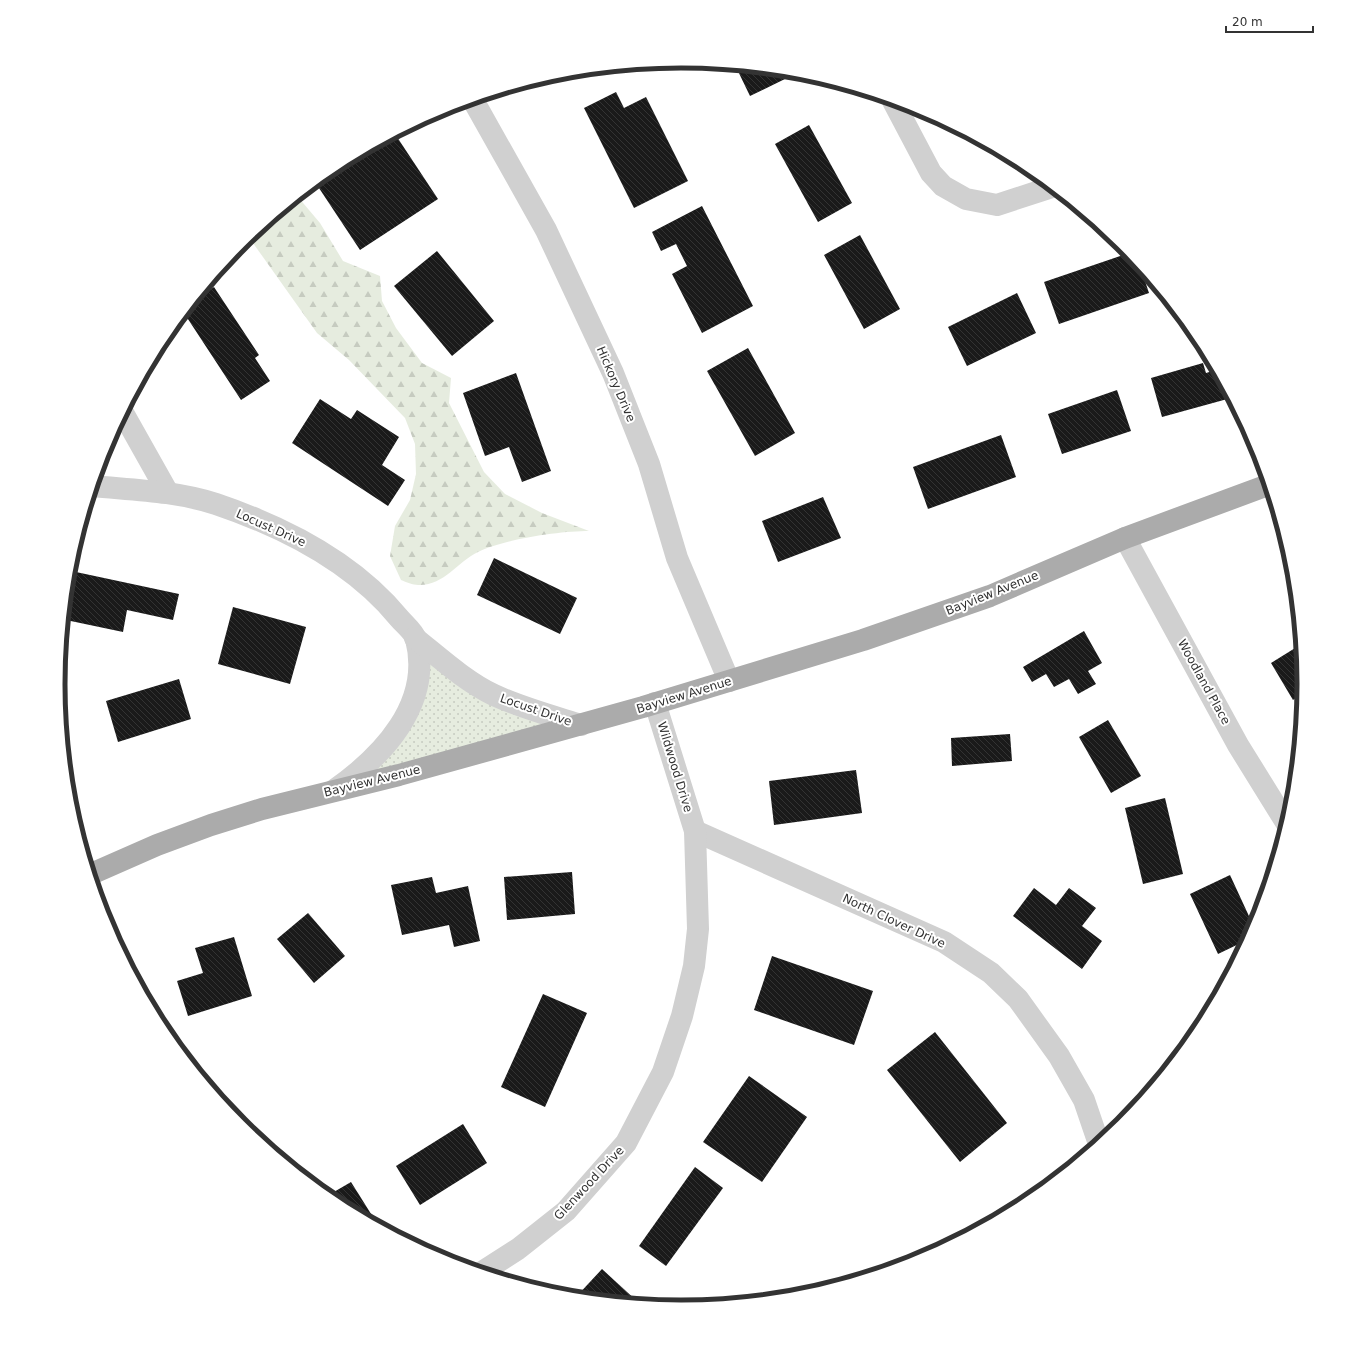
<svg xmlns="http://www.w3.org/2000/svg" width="1362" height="1369" font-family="'DejaVu Sans',sans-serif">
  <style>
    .grass { fill: url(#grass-dots) }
    .forest { fill: url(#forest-firs) }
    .building { fill: url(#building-back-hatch) }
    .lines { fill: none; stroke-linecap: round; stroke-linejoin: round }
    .minor { stroke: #d0d0d0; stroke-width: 22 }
    .major { stroke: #ababab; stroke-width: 22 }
    .labels { text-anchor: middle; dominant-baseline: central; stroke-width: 4; stroke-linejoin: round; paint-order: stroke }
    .street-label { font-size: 12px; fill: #333; stroke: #fff }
    .rim { fill: none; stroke: #333; stroke-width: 5 }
  </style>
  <defs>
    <pattern id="grass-dots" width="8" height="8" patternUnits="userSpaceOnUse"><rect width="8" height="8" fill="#e6ecdf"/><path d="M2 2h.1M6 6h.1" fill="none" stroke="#c6cbc0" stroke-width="1.8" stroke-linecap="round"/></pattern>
    <pattern id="forest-firs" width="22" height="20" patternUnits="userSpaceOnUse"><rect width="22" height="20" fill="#e6ecdf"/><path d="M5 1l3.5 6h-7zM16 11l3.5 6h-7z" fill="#c6cbc0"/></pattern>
    <pattern id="building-back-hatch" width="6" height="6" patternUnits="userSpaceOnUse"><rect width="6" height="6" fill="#1a1a1a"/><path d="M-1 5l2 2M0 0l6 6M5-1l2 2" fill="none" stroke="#333"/></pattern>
  </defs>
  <rect width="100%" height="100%" fill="#fff"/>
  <polygon class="grass" points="422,650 567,724 353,782 383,755"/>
  <path class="forest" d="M298 197 320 223 343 261 380 276 382 301 396 328 422 363 451 378 449 403 484 472 505 494 542 513 589 531C560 531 504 539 478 552 457 562 444 586 418 585 413 585 406 582 401 580L390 556 395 526 410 500 416 474 415 444 405 418 349 360 317 333 253 243 247 238Z"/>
  <g class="building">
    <polygon points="736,67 784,72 787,78 750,96"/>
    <polygon points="616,92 624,108 646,97 688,181 634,208 584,108"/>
    <polygon points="809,125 852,203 818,222 775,144"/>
    <polygon points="395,134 438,199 360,250 315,182 335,166"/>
    <polygon points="702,206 753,306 702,333 672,274 687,266 676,244 661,251 652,232"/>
    <polygon points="860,235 900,309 864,329 824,255"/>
    <polygon points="437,251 494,321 452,356 394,286"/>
    <polygon points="1129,253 1140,266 1149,293 1059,324 1044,282"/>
    <polygon points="214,287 259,355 255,358 270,381 241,400 184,313 196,299"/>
    <polygon points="1017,293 1036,333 967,366 948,327"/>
    <polygon points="748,348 795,433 755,456 707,371"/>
    <polygon points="1203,363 1206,373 1216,370 1231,398 1162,417 1151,378"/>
    <polygon points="516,373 551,471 522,482 509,447 485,456 463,393"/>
    <polygon points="1117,390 1131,431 1062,454 1048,414"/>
    <polygon points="320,399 351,419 357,410 399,437 382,465 405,480 388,506 292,443"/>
    <polygon points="1001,435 1016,477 928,509 913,467"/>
    <polygon points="823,497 841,538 778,562 762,521"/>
    <polygon points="494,558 577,598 560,634 477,595"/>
    <polygon points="76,572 179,594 173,620 127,610 123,632 66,620"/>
    <polygon points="233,607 306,627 290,684 218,664"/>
    <polygon points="1084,631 1102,663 1088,671 1096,684 1078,694 1069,679 1054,687 1046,674 1032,682 1023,667"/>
    <polygon points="1300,645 1303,693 1293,700 1271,663"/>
    <polygon points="179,679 191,719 118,742 106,701"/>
    <polygon points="1108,720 1141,776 1111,793 1079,737"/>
    <polygon points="1010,734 1012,761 952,766 951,738"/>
    <polygon points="856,770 862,813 774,825 769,781"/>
    <polygon points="1165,798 1183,874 1143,884 1125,808"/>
    <polygon points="572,872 575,914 507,920 504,877"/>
    <polygon points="1230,875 1254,927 1247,940 1218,954 1190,894"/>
    <polygon points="432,877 436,893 468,886 480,941 454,947 449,925 402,935 391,885"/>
    <polygon points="1034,888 1056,905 1069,888 1096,908 1082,926 1102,941 1082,969 1013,916"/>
    <polygon points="308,913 345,956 314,983 277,939"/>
    <polygon points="234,937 252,996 188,1016 177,981 203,973 195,948"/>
    <polygon points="772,956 873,991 854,1045 754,1010"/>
    <polygon points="543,994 587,1013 545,1107 501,1087"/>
    <polygon points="935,1032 1007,1123 960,1162 887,1070"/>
    <polygon points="749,1076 807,1117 762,1182 703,1142"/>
    <polygon points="463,1124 487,1163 420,1205 396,1166"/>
    <polygon points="695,1167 723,1188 666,1266 639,1246"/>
    <polygon points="351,1182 378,1225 335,1202 327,1196"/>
    <polygon points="602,1269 639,1303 576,1297"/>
  </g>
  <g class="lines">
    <g class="minor">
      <polyline points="473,100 546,230 613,373 649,464 677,558 729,681"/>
      <polyline points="893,101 931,173 943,186 966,199 997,205 1052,187"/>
      <polyline points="123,413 168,493"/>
      <path d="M93 486C134 490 176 491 216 504 284 527 353 562 399 618 404 624 414 632 416 639 433 704 382 757 333 791"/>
      <polyline points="1125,538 1238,745 1287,824"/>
      <path d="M415 638C440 658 465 681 494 695 522 708 552 716 581 725"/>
      <polyline points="695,831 944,942 991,973 1018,999 1059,1056 1084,1100 1099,1144"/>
      <polyline points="482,1272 518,1249 566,1211 626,1143 663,1072 682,1016 694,966 698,929 695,831 655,703"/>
    </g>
    <polyline class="major" points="91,874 157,845 211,825 262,809 399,775 643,707 863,640 990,596 1125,538 1268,485"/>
  </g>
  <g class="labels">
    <g class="street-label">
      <text transform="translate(616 384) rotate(67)">Hickory Drive</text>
      <text transform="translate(271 528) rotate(24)">Locust Drive</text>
      <text transform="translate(992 593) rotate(-22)">Bayview Avenue</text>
      <text transform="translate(1204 682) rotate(61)">Woodland Place</text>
      <text transform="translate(684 695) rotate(-17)">Bayview Avenue</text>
      <text transform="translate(536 710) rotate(19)">Locust Drive</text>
      <text transform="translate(675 767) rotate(73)">Wildwood Drive</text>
      <text transform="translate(372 781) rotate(-14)">Bayview Avenue</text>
      <text transform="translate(894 921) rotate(25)">North Clover Drive</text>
      <text transform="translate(589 1183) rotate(-47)">Glenwood Drive</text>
    </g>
  </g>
  <path d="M0 0H1362V1369H0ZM65 684a616 616 0 1 1 1232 0a616 616 0 1 1-1232 0Z" fill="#fff" fill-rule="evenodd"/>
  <path class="rim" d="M65 684a616 616 0 1 1 1232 0a616 616 0 1 1-1232 0Z"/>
  <path d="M1226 26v6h87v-6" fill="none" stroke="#333333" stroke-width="2"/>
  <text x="1232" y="26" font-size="12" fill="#333333" stroke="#ffffff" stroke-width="3" paint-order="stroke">20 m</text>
</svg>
